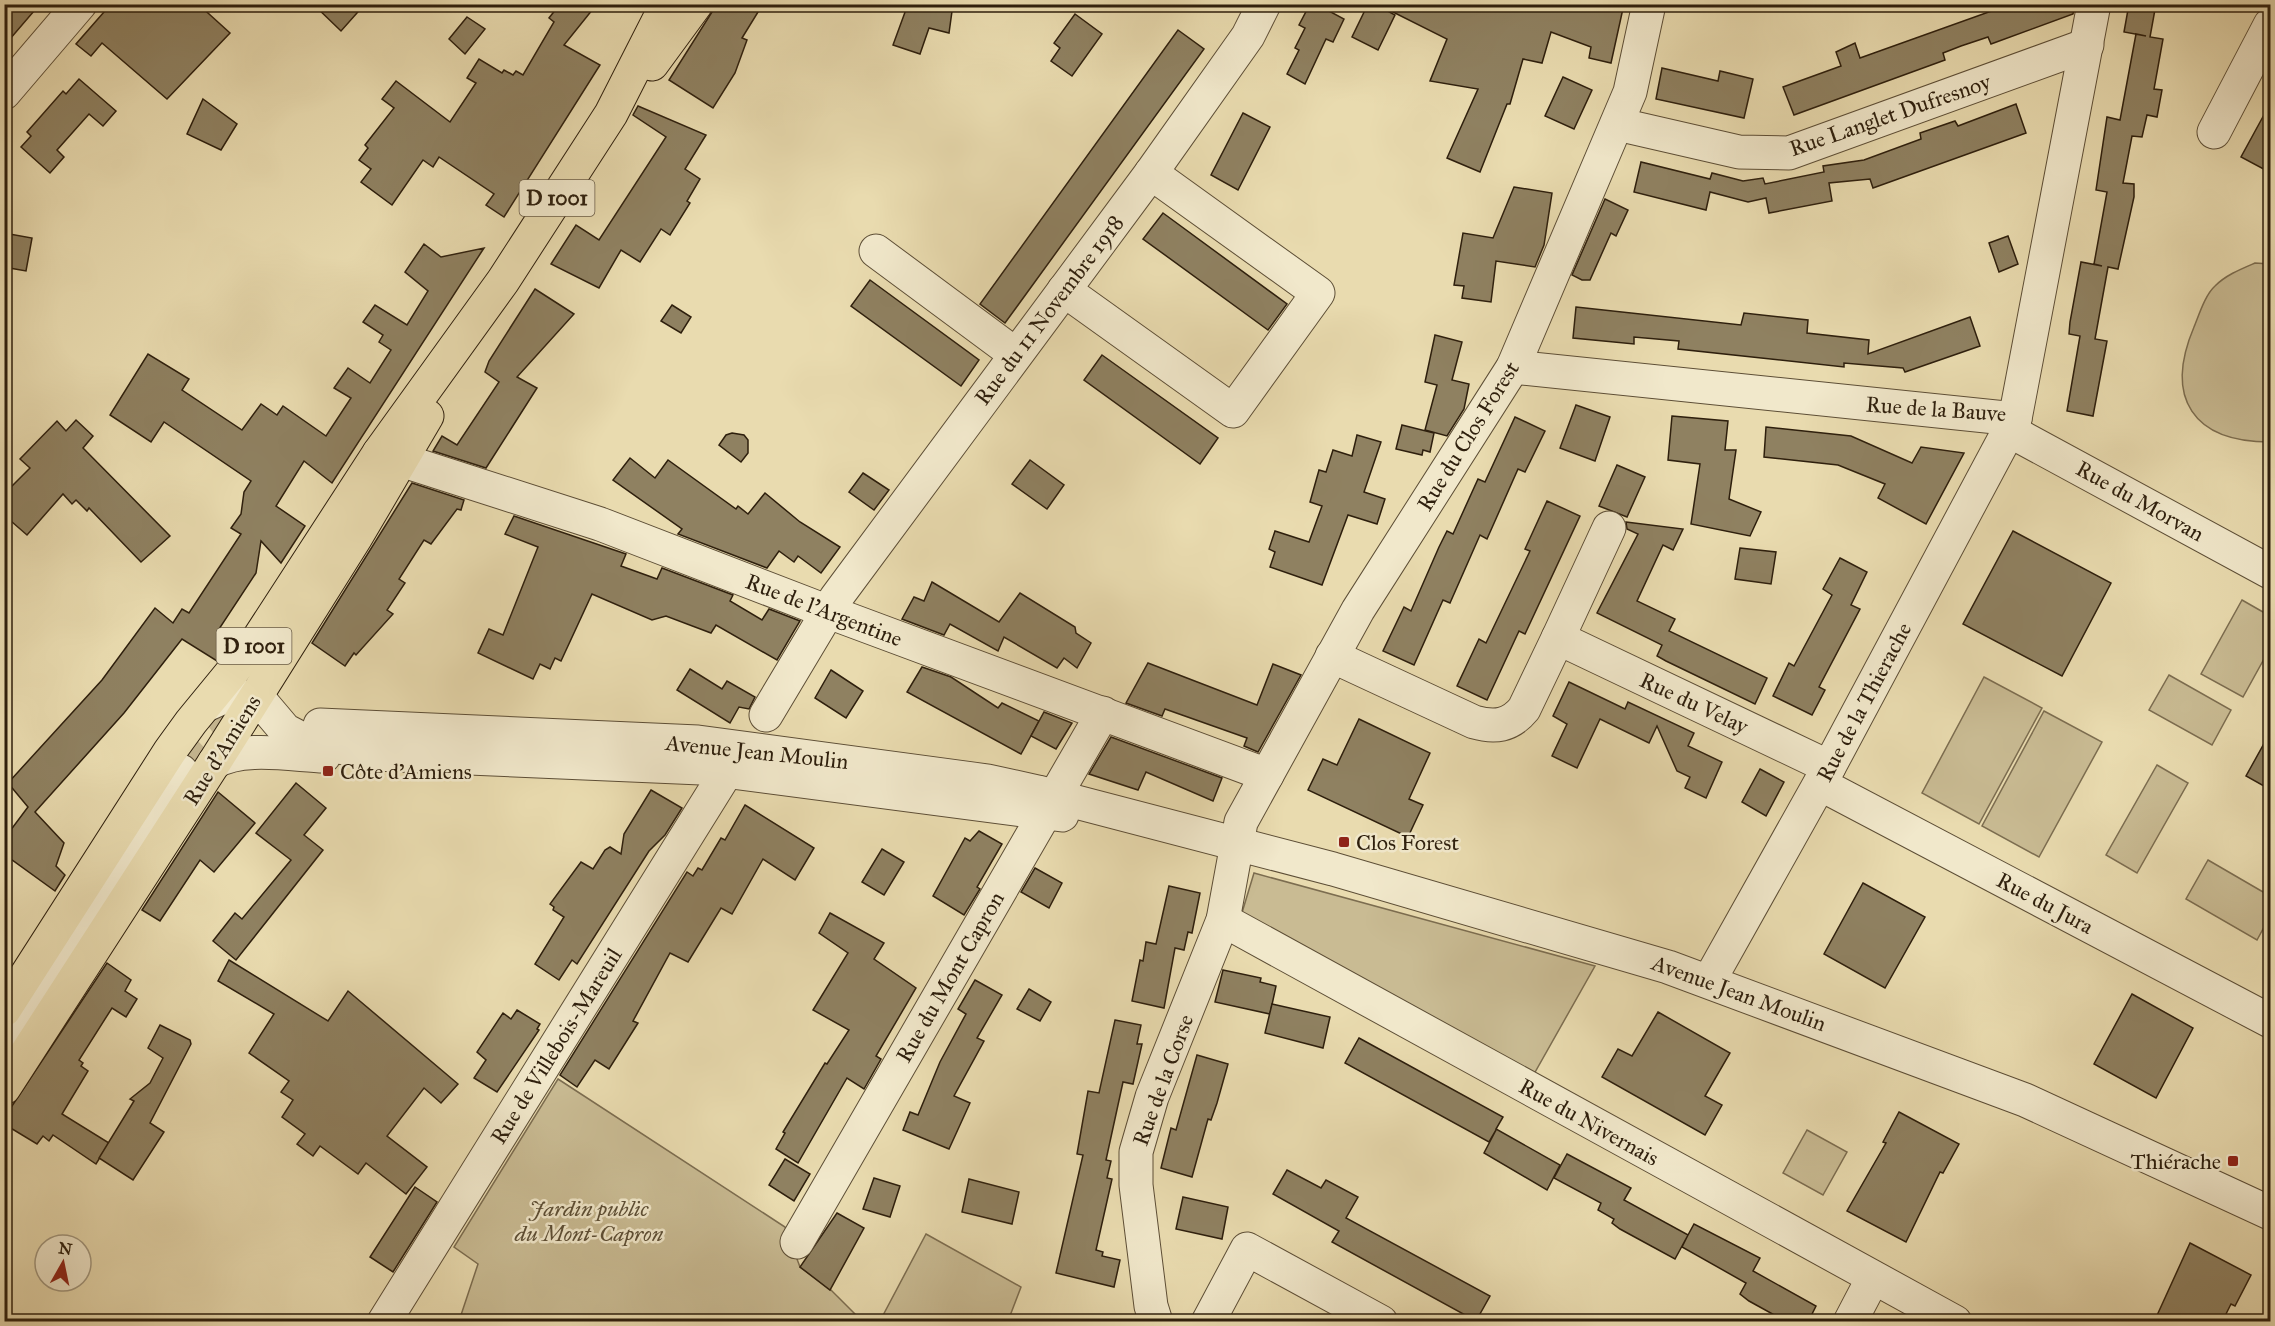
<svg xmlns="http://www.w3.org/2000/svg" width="2275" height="1326" font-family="'IM FELL Great Primer',serif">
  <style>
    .green { fill: #c9bb93; stroke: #7c6d50; stroke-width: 1.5 }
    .building { fill: #8f8161; stroke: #2e1f0d; stroke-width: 1.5 }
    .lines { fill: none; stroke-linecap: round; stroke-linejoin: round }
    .minor-tunnel { stroke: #c4b58f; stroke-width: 33; stroke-dasharray: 33 16; stroke-linecap: butt }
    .minor-casing { stroke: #5d4e36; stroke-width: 35 }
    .major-casing { stroke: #2e1f0d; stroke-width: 35 }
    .minor { stroke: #f1e8cb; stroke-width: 33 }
    .major { stroke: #e9dbaf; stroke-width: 33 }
    .poi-dot { fill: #8f2418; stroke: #f1e8cb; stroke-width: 2 }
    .labels { text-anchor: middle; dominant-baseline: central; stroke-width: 5; stroke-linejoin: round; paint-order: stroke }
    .shield { fill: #f1e8cb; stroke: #685b46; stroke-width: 1.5 }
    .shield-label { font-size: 21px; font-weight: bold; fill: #2e1f0d }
    .street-label { font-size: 22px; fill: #2e1f0d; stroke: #f1e8cb }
    .poi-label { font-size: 22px; fill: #2e1f0d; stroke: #f1e8cb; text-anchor: start }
    .park-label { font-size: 22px; font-style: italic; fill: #5c4e35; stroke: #f1e8cb }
  </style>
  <rect width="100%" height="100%" fill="#e9dbaf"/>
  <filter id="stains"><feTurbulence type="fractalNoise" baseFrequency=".00333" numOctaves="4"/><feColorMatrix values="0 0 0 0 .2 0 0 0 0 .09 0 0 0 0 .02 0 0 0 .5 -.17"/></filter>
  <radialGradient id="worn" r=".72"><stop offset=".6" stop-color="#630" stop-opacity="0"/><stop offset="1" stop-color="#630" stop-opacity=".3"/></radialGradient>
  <g class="green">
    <path d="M2255 263 2270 264V442C2193 442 2164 398 2194 327 2199 315 2205 295 2215 286 2226 275 2241 269 2255 263Z"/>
    <polygon points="2242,600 2270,616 2270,648 2243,697 2201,674"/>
    <polygon points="2169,675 2231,710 2212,745 2149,710"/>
    <polygon points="1984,677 2042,708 1979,824 1922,793"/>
    <polygon points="2044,711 2102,742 2039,857 1982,826"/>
    <polygon points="2157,765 2188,783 2137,873 2106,855"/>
    <polygon points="2208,860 2270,896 2270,916 2257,940 2186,899"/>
    <polygon points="1254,873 1595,966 1534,1074 1241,916"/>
    <polygon points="558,1079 785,1227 800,1267 831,1290 862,1321 459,1321 478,1264 454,1247"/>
    <polygon points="1807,1130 1847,1152 1823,1195 1783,1173"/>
    <polygon points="926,1234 1021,1287 1008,1321 880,1321"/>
  </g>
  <g class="building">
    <polygon points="4,4 40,4 4,46"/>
    <polygon points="111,4 198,4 230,33 167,99 102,43 91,56 76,44"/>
    <polygon points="313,4 365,4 341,31"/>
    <polygon points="560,4 597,4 564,45 600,65 504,217 486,205 494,194 439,157 433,167 423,160 392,205 361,182 371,169 359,160 368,148 365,145 394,108 382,99 396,81 450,122 476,83 467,78 479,59 502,73 504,70 513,75 516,71 523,75 554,22 549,18"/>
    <polygon points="717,4 763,4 742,38 747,40 735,73 713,108 669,80"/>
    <polygon points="908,4 953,4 949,33 929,28 920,54 893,45"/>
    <polygon points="1310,4 1316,4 1344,19 1333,42 1326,39 1305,84 1287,74 1299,50 1295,48 1305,28 1299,25"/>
    <polygon points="1368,4 1375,4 1395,15 1378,50 1352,37"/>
    <polygon points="1377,4 1624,4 1611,63 1589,58 1591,47 1551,32 1542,63 1523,59 1510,104 1507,104 1480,172 1447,158 1478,89 1430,81 1447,39"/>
    <polygon points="2011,4 2075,4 2073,14 1991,44 1988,37 1961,46 1943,53 1945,60 1794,115 1783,87 1841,66 1836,52 1855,43 1860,58"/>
    <polygon points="2129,4 2156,4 2150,37 2163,39 2154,89 2162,90 2157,117 2147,115 2142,137 2132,136 2123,183 2134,184 2134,197 2118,269 2108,267 2095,339 2107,341 2093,416 2067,411 2080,336 2069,334 2070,322 2081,262 2102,266 2094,264 2107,192 2096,190 2107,117 2120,120 2136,34 2146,36 2124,32"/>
    <polygon points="1075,14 1102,34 1072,76 1051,61 1060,48 1054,43"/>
    <polygon points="467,17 485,29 465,54 449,39"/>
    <polygon points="1178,30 1204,49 1005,323 980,304"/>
    <polygon points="1662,68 1718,81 1720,71 1753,79 1744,118 1656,99"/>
    <polygon points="1563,77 1592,90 1574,129 1545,116"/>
    <polygon points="79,79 116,111 103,126 89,114 57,150 64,157 50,173 21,147 31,136 27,132 63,91 66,94"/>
    <polygon points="203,99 237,124 221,150 187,134"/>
    <polygon points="2271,102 2271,173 2241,157"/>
    <polygon points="2016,104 2026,133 1873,188 1870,179 1829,183 1832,201 1769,213 1766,198 1748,202 1710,192 1706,210 1634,192 1641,162 1710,179 1712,173 1743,181 1763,178 1765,184 1824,172 1823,166 1864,160 1921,139 1920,133 1955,121 1958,126"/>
    <polygon points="638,106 706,135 685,169 700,179 687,201 690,203 670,235 661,229 640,262 621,250 599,288 551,264 576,225 599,240 666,137 633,115"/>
    <polygon points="1243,113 1270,127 1238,190 1211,175"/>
    <polygon points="1514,187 1552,193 1544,245 1535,267 1496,261 1491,302 1462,298 1464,286 1454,285 1463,233 1493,238"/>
    <polygon points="1605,199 1628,210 1616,236 1611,233 1590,280 1582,280 1572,275"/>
    <polygon points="1163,213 1287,304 1268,330 1143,239"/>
    <polygon points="4,233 32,238 26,271 4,267"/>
    <polygon points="2008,236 2018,264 1999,272 1989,243"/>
    <polygon points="424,244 441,257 484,248 332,483 304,461 276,506 305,526 281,563 261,541 256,573 217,632 231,642 224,652 217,661 182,639 124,713 35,812 64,843 56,866 65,875 55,891 4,854 4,839 28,807 8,783 102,680 155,608 173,623 182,609 189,613 241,534 231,528 241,514 244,492 251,481 164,422 151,442 110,415 148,354 189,379 182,390 242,430 261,404 277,415 283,406 326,436 351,398 334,388 348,368 370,383 391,350 379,342 383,335 363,322 375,305 407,325 428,291 405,272"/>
    <polygon points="870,280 979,360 961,386 851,306"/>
    <polygon points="535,289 574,314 517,377 537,388 486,468 433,451 442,436 457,445 499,382 485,372 489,361"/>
    <polygon points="672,305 691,317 681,333 661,321"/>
    <polygon points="1576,307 1741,325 1744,313 1808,320 1807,333 1869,340 1868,354 1970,317 1980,346 1905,372 1903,368 1844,363 1844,367 1678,349 1679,341 1634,337 1634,344 1573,338"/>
    <polygon points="1435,335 1462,342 1452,380 1469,384 1464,409 1447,436 1425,430 1437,385 1425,382"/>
    <polygon points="1102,355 1218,438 1200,464 1084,380"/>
    <polygon points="1576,405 1610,417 1595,461 1560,448"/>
    <polygon points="1672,416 1728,421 1725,450 1736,450 1729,499 1761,512 1750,536 1691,524 1700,464 1668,460"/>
    <polygon points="1515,417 1545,431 1525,472 1518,469 1487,539 1480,535 1450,603 1443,600 1414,665 1383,651 1404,607 1411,611 1439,547 1447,531 1453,534 1478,479 1485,482"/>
    <polygon points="76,420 93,436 83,448 170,536 141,562 89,508 87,511 76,500 72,504 63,494 27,535 4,515 4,494 30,468 20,459 57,421 66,431"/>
    <polygon points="1402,425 1434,433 1430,452 1423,450 1422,455 1396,449"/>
    <polygon points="1766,427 1851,436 1912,463 1921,447 1964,453 1926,524 1878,498 1885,484 1838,465 1764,457"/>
    <polygon points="732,433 744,435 748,440 748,453 741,462 719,445 726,435"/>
    <polygon points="1357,435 1381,442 1364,492 1385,499 1377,524 1348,515 1322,585 1270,567 1275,552 1269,549 1275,531 1309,542 1322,506 1310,502 1319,470 1326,472 1333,450 1352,456"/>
    <polygon points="630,458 655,478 668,460 736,509 738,506 748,514 765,493 800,522 840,547 821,573 798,556 794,562 779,551 767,568 678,534 682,529 613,480"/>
    <polygon points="1030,460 1064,485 1047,509 1012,484"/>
    <polygon points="1617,465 1645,477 1627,517 1599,506"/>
    <polygon points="863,473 889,490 874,510 849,492"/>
    <polygon points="412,483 464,500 461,510 457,509 431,544 424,540 399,579 405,583 387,610 393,614 356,655 354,653 345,666 312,643"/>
    <polygon points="1547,501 1580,516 1525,634 1519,631 1487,700 1457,686 1479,639 1486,643 1530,551 1525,549"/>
    <polygon points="514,516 626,554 621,566 657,579 662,568 733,595 730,601 762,620 769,609 800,621 777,660 716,625 711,633 666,616 652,620 592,594 561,661 555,658 550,669 540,664 533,679 478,653 489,629 503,635 538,547 505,534"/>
    <polygon points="1626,522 1683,529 1673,550 1663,545 1637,601 1675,619 1669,631 1767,678 1755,704 1666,661 1657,656 1662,645 1597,613 1638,534 1627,529"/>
    <polygon points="2013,531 2111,583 2062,676 1963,624"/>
    <polygon points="1740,548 1776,552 1771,584 1735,579"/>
    <polygon points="1840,558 1867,572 1851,605 1860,609 1819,687 1825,690 1812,715 1773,696 1789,663 1794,666 1832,595 1823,589"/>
    <polygon points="932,582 999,622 1020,593 1075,627 1076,633 1091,643 1077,668 1064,658 1057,668 1004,637 998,651 950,624 944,635 902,619 914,597 924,601"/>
    <polygon points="1148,663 1257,705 1273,664 1301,675 1258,752 1244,746 1247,738 1165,709 1162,716 1126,703"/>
    <polygon points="922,667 951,677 998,708 1002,703 1039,721 1021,754 907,692"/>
    <polygon points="690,669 722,689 727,681 755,697 749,709 739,707 730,723 677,690"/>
    <polygon points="831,670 863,691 846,718 815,698"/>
    <polygon points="1569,682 1625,709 1628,702 1694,733 1688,746 1722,762 1706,798 1685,788 1690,777 1677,771 1657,726 1649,743 1600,719 1577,768 1552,756 1567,724 1553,716"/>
    <polygon points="1044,712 1072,723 1056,749 1031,736"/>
    <polygon points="1359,719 1430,753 1409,799 1423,805 1408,837 1308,790 1323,759 1337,765"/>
    <polygon points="2271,731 2271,790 2246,776"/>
    <polygon points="1111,737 1222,778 1213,801 1146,772 1138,790 1089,774"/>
    <polygon points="1760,769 1784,782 1766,816 1742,802"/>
    <polygon points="296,783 326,808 304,835 323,850 236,960 213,941 235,913 242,919 291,860 256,833"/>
    <polygon points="651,790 682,808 665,835 649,851 577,964 572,960 559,980 535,964 564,917 553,910 554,907 550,904 581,862 593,869 605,850 610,847 621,854 624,834"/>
    <polygon points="218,792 255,823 214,872 200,860 160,921 142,910"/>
    <polygon points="745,805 814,848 795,880 763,859 732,914 721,908 688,962 670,953 633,1021 638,1023 609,1069 595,1060 577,1087 560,1075 687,872 693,876 698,868 702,870 721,838 725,840"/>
    <polygon points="979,831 1002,844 977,887 980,889 964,915 933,896 965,838 970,841"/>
    <polygon points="882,849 904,862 884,895 862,882"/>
    <polygon points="1035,868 1062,883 1049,908 1021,892"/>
    <polygon points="1863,883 1925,917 1885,988 1824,954"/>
    <polygon points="1169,886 1200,893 1192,933 1188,932 1184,950 1175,948 1164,1008 1132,1001 1140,960 1143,961 1146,942 1156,944"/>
    <polygon points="830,913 884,943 874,959 916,988 876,1056 881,1059 864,1089 847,1078 798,1163 776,1149 785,1133 783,1132 825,1063 827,1064 849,1030 813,1010 848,953 819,933"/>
    <polygon points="229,960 328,1021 348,991 458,1084 441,1103 424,1088 387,1136 427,1167 406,1194 366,1163 358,1174 320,1146 313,1156 297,1144 305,1134 282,1117 293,1100 281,1092 289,1081 249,1053 274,1014 218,981"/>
    <polygon points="107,963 131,980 125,991 137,999 126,1017 112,1008 79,1060 83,1063 81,1066 88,1071 62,1114 109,1143 96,1164 53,1135 49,1141 43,1136 37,1144 4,1124 4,1118"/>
    <polygon points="1223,970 1261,978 1260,982 1276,986 1270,1014 1215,1002"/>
    <polygon points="975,980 1002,995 977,1038 984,1041 954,1096 970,1103 949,1149 903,1130 910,1112 918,1115 940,1062 966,1014 958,1009"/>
    <polygon points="1029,989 1051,1002 1040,1021 1017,1009"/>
    <polygon points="2132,994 2193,1028 2156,1098 2094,1064"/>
    <polygon points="1272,1004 1330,1017 1323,1048 1265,1033"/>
    <polygon points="517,1010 540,1024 537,1029 539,1030 497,1092 474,1078 486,1060 477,1052 503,1013 511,1019"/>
    <polygon points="1658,1012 1730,1053 1705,1096 1722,1105 1705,1135 1602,1077 1618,1049 1632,1056"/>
    <polygon points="1115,1020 1141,1025 1137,1044 1142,1044 1133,1084 1123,1082 1106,1160 1111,1161 1107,1178 1112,1179 1096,1250 1103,1252 1102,1256 1120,1260 1114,1287 1056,1273 1083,1155 1077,1154 1088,1091 1099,1093"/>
    <polygon points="160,1025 190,1040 191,1044 150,1123 164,1132 133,1180 99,1158 134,1101 130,1099 150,1083 163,1058 148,1048"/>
    <polygon points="1359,1038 1503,1117 1496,1129 1560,1165 1547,1190 1484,1153 1496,1130 1489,1142 1345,1063"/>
    <polygon points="1197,1055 1228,1064 1217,1103 1211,1120 1208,1119 1192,1177 1161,1168 1171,1128 1176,1130"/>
    <polygon points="1899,1112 1959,1144 1943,1173 1940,1172 1906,1242 1847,1211 1886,1143 1883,1142"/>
    <polygon points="1567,1154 1631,1188 1624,1200 1688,1235 1694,1224 1760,1258 1753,1271 1816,1306 1808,1322 1787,1322 1749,1301 1740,1294 1746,1283 1682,1247 1688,1235 1675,1259 1620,1229 1612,1223 1614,1219 1598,1210 1601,1203 1554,1178"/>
    <polygon points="785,1159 810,1174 794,1201 769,1185"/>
    <polygon points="1287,1170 1321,1188 1326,1180 1358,1197 1346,1218 1490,1296 1476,1321 1332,1242 1339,1231 1273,1194"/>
    <polygon points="874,1178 900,1186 890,1217 863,1209"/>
    <polygon points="969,1179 1019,1192 1012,1224 962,1212"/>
    <polygon points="415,1187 437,1202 393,1272 370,1257"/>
    <polygon points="1183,1197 1228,1207 1222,1239 1176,1229"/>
    <polygon points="837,1213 864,1228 830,1290 800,1267"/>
    <polygon points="2190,1243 2251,1275 2235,1306 2231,1304 2222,1322 2154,1322"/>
  </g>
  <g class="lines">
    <path class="minor-tunnel" d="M181 771C199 747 219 728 249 723"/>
    <defs>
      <g id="minor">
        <polyline points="4,93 80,4"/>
        <polyline points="1617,124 1739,152 1789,153 2087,45"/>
        <polyline points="2214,132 2270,25"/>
        <polyline points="876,251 1015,354"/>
        <polyline points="1064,290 1233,411 1318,293 1151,173"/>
        <polyline points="1513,367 2015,419 2094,4"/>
        <polyline points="2010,431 2270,572"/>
        <polyline points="379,453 600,524 818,608 1267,775"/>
        <polyline points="1558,638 1609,528"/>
        <path d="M1332 656 1474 722C1495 728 1510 726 1524 709L1558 638 1829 767"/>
        <polyline points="206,705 224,697 248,697 263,704 285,730 304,740 374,754 701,768 1062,815"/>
        <polyline points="766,715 836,598 1151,173 1248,36 1264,4"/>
        <polyline points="320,725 698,742 988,781 1038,792 1333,869 1668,967 2025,1100 2270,1213"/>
        <path d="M214 763C240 745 293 755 324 756"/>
        <polyline points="1820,784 2270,1021"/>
        <polyline points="1223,920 1955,1322"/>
        <polyline points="1709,981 1829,767 2015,419"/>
        <polyline points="4,1046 181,771"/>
        <polyline points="797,1242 1103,713"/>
        <polyline points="384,1322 727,771"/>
        <polyline points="1156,1322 1151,1306 1136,1185 1136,1152 1152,1097 1223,920 1241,822 1358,610 1513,367 1630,92 1649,4"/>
        <polyline points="1208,1322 1247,1249 1381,1322"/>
        <polyline points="1850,1322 1873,1278"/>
      </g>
      <g id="major">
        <polyline points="652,64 696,4"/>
        <polyline points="4,1010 170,751 191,722 255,644 379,453 503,281 611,114 667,4"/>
        <polyline points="4,1088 214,763 356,537 427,416"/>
      </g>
    </defs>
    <use href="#minor" class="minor-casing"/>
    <use href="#major" class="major-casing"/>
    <use href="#minor" class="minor"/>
    <use href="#major" class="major"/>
  </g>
  <g class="poi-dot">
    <rect x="322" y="765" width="12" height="12" rx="3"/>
    <rect x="1338" y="836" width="12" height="12" rx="3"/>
    <rect x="2227" y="1155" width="12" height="12" rx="3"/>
  </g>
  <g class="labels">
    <g class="shield">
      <rect x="519.5" y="180" width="75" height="36" rx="4.5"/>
      <rect x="216.5" y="628" width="75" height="36" rx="4.5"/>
    </g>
    <g class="shield-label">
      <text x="557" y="198">D 1001</text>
      <text x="254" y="646">D 1001</text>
    </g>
    <g class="street-label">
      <text transform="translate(1890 115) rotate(-19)">Rue Langlet Dufresnoy</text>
      <text transform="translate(1049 310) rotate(-53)">Rue du 11 Novembre 1918</text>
      <text transform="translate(1936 409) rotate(4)">Rue de la Bauve</text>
      <text transform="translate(1468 436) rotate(-58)">Rue du Clos Forest</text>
      <text transform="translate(2140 501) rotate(29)">Rue du Morvan</text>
      <text transform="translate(824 610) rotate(21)">Rue de l'Argentine</text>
      <text transform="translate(1864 702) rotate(-62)">Rue de la Thierache</text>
      <text transform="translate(1694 703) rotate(25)">Rue du Velay</text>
      <text transform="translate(222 750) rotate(-58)">Rue d'Amiens</text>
      <text transform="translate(757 752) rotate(6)">Avenue Jean Moulin</text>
      <text transform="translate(2045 903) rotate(28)">Rue du Jura</text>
      <text transform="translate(950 977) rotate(-60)">Rue du Mont Capron</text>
      <text transform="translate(1739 993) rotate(20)">Avenue Jean Moulin</text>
      <text transform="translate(556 1046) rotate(-58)">Rue de Villebois-Mareuil</text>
      <text transform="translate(1163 1080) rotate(-70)">Rue de la Corse</text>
      <text transform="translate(1589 1122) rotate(29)">Rue du Nivernais</text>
    </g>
    <g class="poi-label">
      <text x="340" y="771">Côte d'Amiens</text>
      <text x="1356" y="842">Clos Forest</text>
      <text x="2221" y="1161" text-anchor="end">Thiérache</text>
    </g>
    <g class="park-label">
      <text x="589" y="1208">Jardin public<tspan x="589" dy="25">du Mont-Capron</tspan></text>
    </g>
  </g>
  <rect width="2275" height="1326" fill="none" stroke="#e9dbaf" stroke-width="24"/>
  <rect x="6" y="6" width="2263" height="1314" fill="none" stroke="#2e1f0d" stroke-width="3"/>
  <rect x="12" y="12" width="2251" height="1302" fill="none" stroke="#2e1f0d" stroke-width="1.5"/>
  <g transform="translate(63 1263) rotate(9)"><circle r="28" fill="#f1e8cb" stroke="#a3987f" stroke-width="1.5"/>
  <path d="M0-4.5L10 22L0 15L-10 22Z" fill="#8f2418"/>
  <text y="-9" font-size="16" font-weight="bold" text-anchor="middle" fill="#2e1f0d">N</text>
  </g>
  <rect width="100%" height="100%" filter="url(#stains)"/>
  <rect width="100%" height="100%" fill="url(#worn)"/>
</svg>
